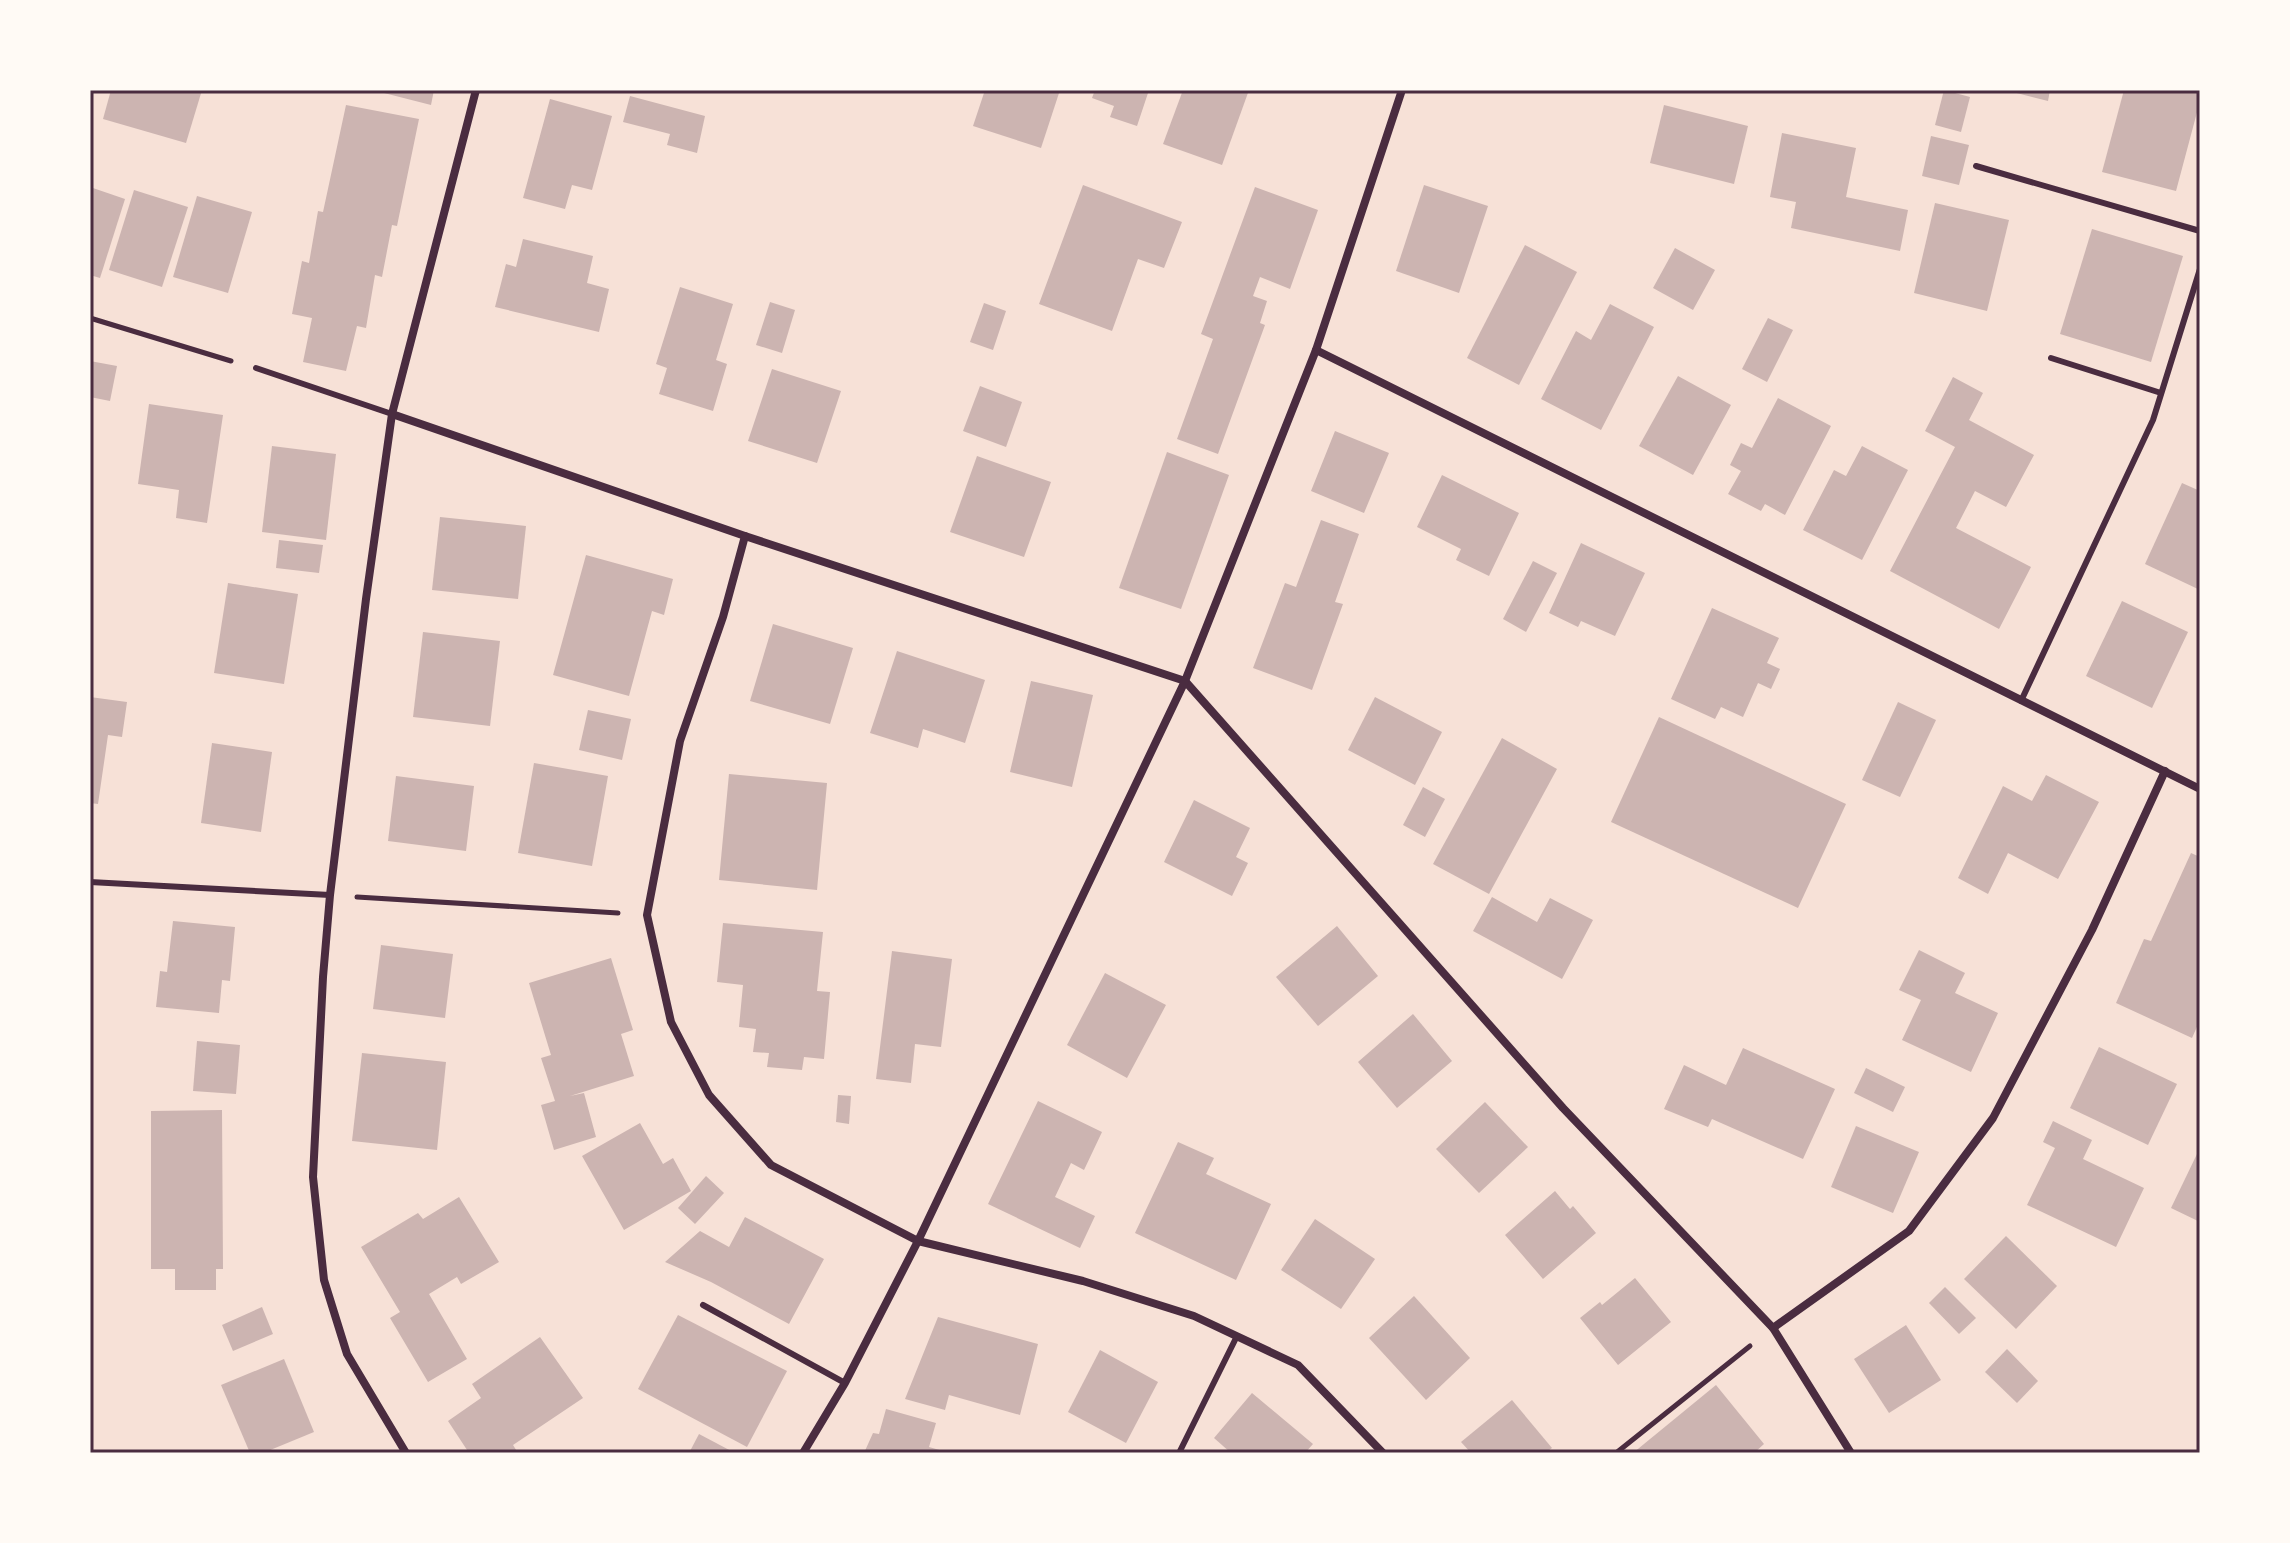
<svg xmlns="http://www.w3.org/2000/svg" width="2290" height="1543" font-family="Commissioner,sans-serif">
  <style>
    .building { fill: #ccb4b1 }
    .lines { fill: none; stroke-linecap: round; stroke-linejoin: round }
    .path { stroke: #4a2c40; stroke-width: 5 }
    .service { stroke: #4a2c40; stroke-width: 6 }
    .minor { stroke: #4a2c40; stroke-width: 8 }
    .neatline { fill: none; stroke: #4a2c40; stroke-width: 3 }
  </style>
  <rect width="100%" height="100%" fill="#f7e1d7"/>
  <g class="building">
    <polygon points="111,90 202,90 186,143 103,119"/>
    <polygon points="384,90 434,90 431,105 384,93"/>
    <polygon points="985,90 1060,90 1041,148 973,126"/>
    <polygon points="1095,90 1149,90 1137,126 1110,117 1114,106 1092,98"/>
    <polygon points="1183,90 1249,90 1222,165 1163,144"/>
    <polygon points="1944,90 1970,97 1961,132 1935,125"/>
    <polygon points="2005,90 2050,90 2048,101"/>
    <polygon points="2124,90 2200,90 2200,101 2176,191 2102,172"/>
    <polygon points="630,96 705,116 697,153 667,145 670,134 623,122"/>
    <polygon points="550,99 612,116 592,190 572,185 565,209 523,198"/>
    <polygon points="346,105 419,119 397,226 392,225 382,277 375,275 366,328 357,326 346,371 303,362 312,318 292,314 302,261 309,263 318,211 323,212"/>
    <polygon points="1664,105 1748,126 1734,184 1650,163"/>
    <polygon points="1782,133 1856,148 1846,197 1908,210 1900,251 1791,228 1796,202 1770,197"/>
    <polygon points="1931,136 1969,145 1959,185 1922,176"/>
    <polygon points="1083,185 1182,222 1164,268 1138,259 1112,331 1039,304"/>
    <polygon points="1424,185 1488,206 1459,293 1396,271"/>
    <polygon points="90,187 125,199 100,278 90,275"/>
    <polygon points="1255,187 1318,210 1290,289 1260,277 1253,296 1267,301 1260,323 1265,325 1218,454 1177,439 1213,339 1201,334"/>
    <polygon points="134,190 188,207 162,287 109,270"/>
    <polygon points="197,196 252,212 228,293 173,277"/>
    <polygon points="1935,203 2009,220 1987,311 1914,293"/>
    <polygon points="2092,229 2183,256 2151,362 2060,334"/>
    <polygon points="523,239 593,256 587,283 609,289 599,332 495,307 506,264 516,267"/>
    <polygon points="1525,245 1577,272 1519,385 1467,358"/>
    <polygon points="1675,248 1715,270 1693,310 1653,288"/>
    <polygon points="680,287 733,304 716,360 727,364 713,411 659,394 667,368 656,364"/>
    <polygon points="770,302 795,310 782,353 756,345"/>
    <polygon points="984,303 1006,311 993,350 970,342"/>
    <polygon points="1610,304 1654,327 1601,430 1541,399 1576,331 1591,340"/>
    <polygon points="1768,318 1793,330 1767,382 1742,369"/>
    <polygon points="90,361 117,366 110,401 90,397"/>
    <polygon points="772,369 841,391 817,463 748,441"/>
    <polygon points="1678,376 1731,405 1693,475 1639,446"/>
    <polygon points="1953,377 1983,393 1969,420 2034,455 2006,507 1975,491 1956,528 2031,567 1999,629 1890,571 1955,447 1925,431"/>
    <polygon points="980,386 1022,402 1006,447 963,431"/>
    <polygon points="1778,398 1831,426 1785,515 1765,504 1761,511 1728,494 1741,471 1730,465 1741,443 1752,448"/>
    <polygon points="149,404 223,415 207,523 176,518 179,490 138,484"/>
    <polygon points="1335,431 1389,453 1364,513 1311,491"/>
    <polygon points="272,446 336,454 326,540 262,532"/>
    <polygon points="1862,446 1908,470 1862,560 1803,530 1834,470 1846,476"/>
    <polygon points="1167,452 1229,475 1181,609 1119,588"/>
    <polygon points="977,456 1051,482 1024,557 950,532"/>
    <polygon points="1442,475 1519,513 1489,576 1456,560 1461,549 1417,527"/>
    <polygon points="2182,483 2200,491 2200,590 2145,564"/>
    <polygon points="440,517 526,526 518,599 432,590"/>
    <polygon points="1321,520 1359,534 1335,602 1343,604 1312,690 1253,668 1285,583 1296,587"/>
    <polygon points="279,540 323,545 319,573 276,568"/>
    <polygon points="1581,543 1645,573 1615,636 1581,621 1578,627 1549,613"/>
    <polygon points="586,555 673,579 664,615 652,611 629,696 553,675"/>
    <polygon points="1533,561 1557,573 1526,632 1503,619"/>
    <polygon points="228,583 298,594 284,684 214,673"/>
    <polygon points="2122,601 2188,632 2152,708 2086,676"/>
    <polygon points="1712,608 1779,638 1767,663 1780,669 1771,689 1758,683 1743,717 1721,707 1715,719 1671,699"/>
    <polygon points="773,624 853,648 830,724 750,701"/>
    <polygon points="423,632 500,641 490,726 413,717"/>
    <polygon points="897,651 985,680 965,743 923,729 918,748 870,733"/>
    <polygon points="1031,681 1093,695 1072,787 1010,772"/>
    <polygon points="90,697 127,702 122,737 108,735 98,804 90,803"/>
    <polygon points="1375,697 1442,732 1415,785 1348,750"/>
    <polygon points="1898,702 1936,720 1900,797 1862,780"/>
    <polygon points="588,710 631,719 622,760 579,750"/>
    <polygon points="1659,717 1846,804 1798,908 1611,822"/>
    <polygon points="1502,738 1557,769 1489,894 1433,864"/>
    <polygon points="212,743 272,752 261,832 201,823"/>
    <polygon points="534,763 608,776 592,866 518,853"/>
    <polygon points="729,774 827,783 817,890 719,880"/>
    <polygon points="2046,775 2099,802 2058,879 2008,853 1988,894 1958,878 2003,786 2032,801"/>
    <polygon points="396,776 474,786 466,851 388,841"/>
    <polygon points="1423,787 1445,799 1425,837 1403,825"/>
    <polygon points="1194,800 1250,828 1236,857 1248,863 1232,896 1164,862"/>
    <polygon points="2191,853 2200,857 2200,1020 2192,1038 2116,1003 2144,939 2151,941"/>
    <polygon points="1492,897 1537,922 1550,898 1593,920 1562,979 1473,931"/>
    <polygon points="173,921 235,927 230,981 222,980 219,1013 156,1007 160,971 167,972"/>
    <polygon points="723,923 823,932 817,991 830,992 824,1059 804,1057 802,1070 767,1067 769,1053 753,1052 756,1029 739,1027 743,985 717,982"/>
    <polygon points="1337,926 1378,976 1318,1026 1276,977"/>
    <polygon points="381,945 453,954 445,1018 373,1009"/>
    <polygon points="1919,950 1965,973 1955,993 1998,1013 1971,1072 1902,1040 1921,1000 1899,990"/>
    <polygon points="892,951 952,959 941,1047 915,1044 911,1083 876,1079"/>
    <polygon points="611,958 633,1030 621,1034 634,1076 570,1096 584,1093 596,1137 554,1150 541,1105 555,1101 541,1058 551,1055 529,983"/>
    <polygon points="1105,973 1166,1005 1127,1078 1067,1045"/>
    <polygon points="1413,1014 1452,1061 1397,1108 1358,1062"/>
    <polygon points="197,1041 240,1045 236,1094 193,1091"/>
    <polygon points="2099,1047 2177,1084 2148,1145 2070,1108"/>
    <polygon points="1743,1048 1835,1089 1803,1159 1712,1119 1708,1127 1664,1109 1684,1065 1726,1085"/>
    <polygon points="362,1053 446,1062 437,1150 352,1141"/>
    <polygon points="1866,1068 1905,1087 1893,1112 1854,1093"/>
    <polygon points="838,1095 851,1096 849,1124 836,1122"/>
    <polygon points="1038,1101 1102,1132 1084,1170 1071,1163 1055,1197 1095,1216 1080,1248 988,1204"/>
    <polygon points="1485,1102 1528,1147 1479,1193 1436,1149"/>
    <polygon points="222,1110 223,1269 216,1269 216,1290 175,1290 175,1269 151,1269 151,1111"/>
    <polygon points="2053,1121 2092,1140 2083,1159 2144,1188 2116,1247 2027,1205 2055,1148 2043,1142"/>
    <polygon points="640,1123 663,1164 673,1158 691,1191 624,1230 582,1156"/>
    <polygon points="1856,1126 1919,1152 1893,1213 1831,1187"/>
    <polygon points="1178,1142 1214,1158 1206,1174 1271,1204 1236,1280 1135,1233"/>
    <polygon points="2197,1154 2200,1156 2200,1222 2171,1208"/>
    <polygon points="706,1176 724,1193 695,1224 678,1208"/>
    <polygon points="1555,1191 1570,1209 1573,1206 1596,1233 1543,1279 1505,1235"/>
    <polygon points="459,1197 499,1262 461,1284 457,1277 429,1294 467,1359 428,1382 390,1318 400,1312 361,1247 418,1213 423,1219"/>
    <polygon points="745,1217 824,1259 789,1324 711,1282 665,1262 700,1231 729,1247"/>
    <polygon points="1315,1219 1375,1259 1341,1309 1281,1270"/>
    <polygon points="2006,1236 2057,1286 2016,1329 1964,1279"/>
    <polygon points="1635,1278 1671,1322 1618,1365 1580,1318 1600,1302 1602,1305"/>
    <polygon points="1945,1287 1976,1318 1959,1334 1929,1303"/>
    <polygon points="1414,1296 1470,1358 1426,1400 1369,1338"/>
    <polygon points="262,1307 273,1334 233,1351 222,1325"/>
    <polygon points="678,1315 787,1371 747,1447 638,1389"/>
    <polygon points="938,1317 1038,1344 1020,1415 949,1395 945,1410 905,1399"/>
    <polygon points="1906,1325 1941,1380 1889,1413 1854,1359"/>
    <polygon points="540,1337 583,1398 513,1445 518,1453 469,1453 448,1421 481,1398 472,1384"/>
    <polygon points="2007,1349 2038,1381 2017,1403 1985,1372"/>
    <polygon points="1100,1350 1158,1382 1126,1443 1068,1412"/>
    <polygon points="284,1359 314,1432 263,1453 250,1453 221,1385"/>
    <polygon points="1716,1385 1764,1444 1754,1453 1633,1453"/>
    <polygon points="1252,1393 1313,1444 1305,1453 1231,1453 1214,1438"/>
    <polygon points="1512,1400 1552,1448 1545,1453 1471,1453 1461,1442"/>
    <polygon points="886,1409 936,1423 929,1447 950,1453 864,1453 873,1433 879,1434"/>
    <polygon points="699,1434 735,1453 689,1453"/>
  </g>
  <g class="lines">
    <g class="path">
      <polyline points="90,318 231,361"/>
      <polyline points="357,897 618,913"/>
      <polyline points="1616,1453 1750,1346"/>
    </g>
    <g class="service">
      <polyline points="1976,166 2200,231"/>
      <polyline points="2051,358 2161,393"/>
      <polyline points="256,368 392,414"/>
      <polyline points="2021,701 2153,420 2200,269"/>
      <polyline points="90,882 330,895"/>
      <polyline points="703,1305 845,1383"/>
      <polyline points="1179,1453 1237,1336"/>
    </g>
    <g class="minor">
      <polyline points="1316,350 2200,789"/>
      <polyline points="392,414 745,536 1185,681 1563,1108 1773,1328 1851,1453"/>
      <polyline points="745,536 723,617 680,741 647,915 671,1022 709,1095 771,1165 918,1241 1083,1281 1194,1316 1298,1365 1383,1453"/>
      <polyline points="1773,1328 1909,1231 1993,1118 2092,930 2165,771"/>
      <polyline points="406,1453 347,1354 324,1280 313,1177 323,977 330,895 366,599 392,414 476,90"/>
      <polyline points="803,1453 845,1383 918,1241 1185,681 1316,350 1402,90"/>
    </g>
  </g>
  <rect width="2290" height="1543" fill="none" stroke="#fffaf5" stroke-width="184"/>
  <rect x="92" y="92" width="2106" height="1359" class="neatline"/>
</svg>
